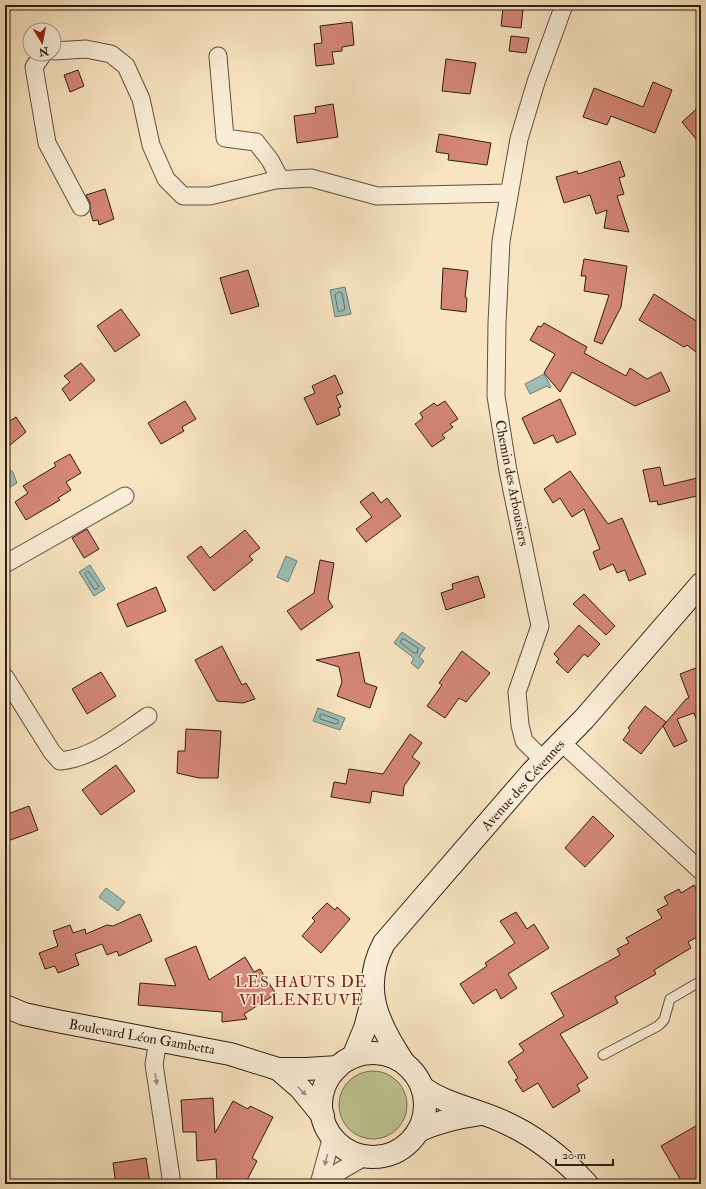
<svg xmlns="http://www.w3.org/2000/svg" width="706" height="1189" font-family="'IM FELL Double Pica',serif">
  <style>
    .green { fill: #bec492; stroke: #767052 }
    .water { fill: #9dbeb6; stroke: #717e75 }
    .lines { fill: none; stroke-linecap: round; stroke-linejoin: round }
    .shore { stroke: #666e64; stroke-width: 1 }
    .building { fill: #d48677; stroke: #2f1d13 }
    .lane-casing { stroke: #614f3e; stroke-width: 11 }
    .street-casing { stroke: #614f3e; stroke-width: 19 }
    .secondary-casing { stroke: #2f1d13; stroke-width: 24 }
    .lane { stroke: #faedd7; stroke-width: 9 }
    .street { stroke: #faedd7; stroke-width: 17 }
    .secondary { stroke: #faedd7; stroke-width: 22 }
    .oneway { fill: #9f8f7f }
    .labels { text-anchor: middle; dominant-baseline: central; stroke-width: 3; stroke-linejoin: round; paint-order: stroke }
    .street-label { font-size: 14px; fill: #2f1d13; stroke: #faedd7 }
    .quarter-label { font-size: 16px; letter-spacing: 1px; fill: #7a1f14; stroke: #faedd7 }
  </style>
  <rect width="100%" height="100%" fill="#f8e4c1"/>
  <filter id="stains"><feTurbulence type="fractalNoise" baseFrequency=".005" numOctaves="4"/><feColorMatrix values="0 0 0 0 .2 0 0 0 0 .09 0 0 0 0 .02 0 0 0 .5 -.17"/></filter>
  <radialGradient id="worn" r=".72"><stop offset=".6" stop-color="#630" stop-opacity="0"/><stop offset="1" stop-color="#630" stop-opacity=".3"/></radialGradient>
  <circle class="green" cx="373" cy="1105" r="34"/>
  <g class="water">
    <polygon points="345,287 351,314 335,317 330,290"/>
    <polygon points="544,374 551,387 549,388 547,386 530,394 525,384"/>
    <polygon points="10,470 13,472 17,483 5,490 5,473"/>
    <polygon points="286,556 297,561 288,582 277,577"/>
    <polygon points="90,565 105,589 94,596 79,572"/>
    <polygon points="402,632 425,648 419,657 424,661 418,669 411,663 414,658 394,643"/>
    <polygon points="318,708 345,718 340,730 313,721"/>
    <polygon points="106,888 125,902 118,911 99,897"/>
  </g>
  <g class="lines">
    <g class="shore">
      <polygon points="340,292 342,293 345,309 340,312 338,311 335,295"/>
      <polygon points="88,571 99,586 97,589 94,589 85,574"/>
      <polygon points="402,639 404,639 418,648 417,653 414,653 401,643"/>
      <polygon points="322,714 338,720 338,723 336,724 320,719 320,715"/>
    </g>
  </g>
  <g class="building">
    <polygon points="503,8 523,10 521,28 501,26"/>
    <polygon points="352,22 354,45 342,47 342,51 332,52 334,64 316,66 314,44 322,43 320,26"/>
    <polygon points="511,36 529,38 526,53 509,51"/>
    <polygon points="446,59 476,63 470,94 442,91"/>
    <polygon points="78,70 84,86 70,92 64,75"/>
    <polygon points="653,82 672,90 655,133 611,116 607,125 583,117 594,88 643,107"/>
    <polygon points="333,104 338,137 297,143 294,116 316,113 315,107"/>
    <polygon points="701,105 701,145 682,122"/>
    <polygon points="439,134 491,143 487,165 448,160 449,154 436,152"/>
    <polygon points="620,161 625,176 619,178 624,194 617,196 629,232 604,228 607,210 596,214 590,195 564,203 556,177 577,171 578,174"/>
    <polygon points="105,189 114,219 99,225 98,220 93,221 90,211 90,203 86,195"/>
    <polygon points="584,259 627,266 621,307 602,344 594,341 609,295 584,291 586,276 581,276"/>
    <polygon points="443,268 468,271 465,297 467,298 466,312 441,309"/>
    <polygon points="248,270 259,306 231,314 220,278"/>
    <polygon points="654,294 701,324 701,356 687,345 684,347 639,320"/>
    <polygon points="121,309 140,335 115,352 97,326"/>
    <polygon points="544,323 587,347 584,353 626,376 630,368 647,379 661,372 670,391 635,406 572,372 560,392 544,373 555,354 530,340 538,326 541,327"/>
    <polygon points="81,363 95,380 70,401 62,389 70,382 64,376"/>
    <polygon points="335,375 343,393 336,396 341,407 338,408 340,415 317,425 304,398 315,393 312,386"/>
    <polygon points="560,399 576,434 557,443 553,435 534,444 522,418"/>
    <polygon points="185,401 196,419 182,427 184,431 161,444 148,423"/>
    <polygon points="445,401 458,419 450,424 453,427 442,435 445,438 432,447 415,424 423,418 420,413 434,403 437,406"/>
    <polygon points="16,417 26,432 5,449 5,424"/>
    <polygon points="70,454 81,473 66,482 71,490 58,498 60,500 26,520 15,502 28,493 23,486 56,466 54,463"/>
    <polygon points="660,467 664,486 701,477 701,495 658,505 657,501 650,502 643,470"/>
    <polygon points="570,471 608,524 622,518 646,574 629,581 625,570 617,573 613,564 600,570 593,552 600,549 584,509 572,517 560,498 553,503 544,489"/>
    <polygon points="373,492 381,503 387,498 401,516 366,542 356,529 372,517 360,502"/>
    <polygon points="87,529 99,549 84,558 72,538"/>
    <polygon points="245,530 260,548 249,556 253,560 214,591 187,557 201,546 210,558"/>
    <polygon points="320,560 334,563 328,599 333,607 301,630 287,611 314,593"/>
    <polygon points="478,576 485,597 446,610 441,593 453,589 452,584"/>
    <polygon points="156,587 166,611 127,627 117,604"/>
    <polygon points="584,594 615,626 606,635 573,604"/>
    <polygon points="579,625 600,644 588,657 584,654 568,673 556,662 559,659 554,654"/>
    <polygon points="222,646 242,685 246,683 255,699 243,703 217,701 195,660"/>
    <polygon points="462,651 490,673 466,702 459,698 445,718 427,706 442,685 439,683"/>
    <polygon points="359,652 365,683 377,687 370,708 337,696 342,682 339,667 316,660"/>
    <polygon points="701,666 701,726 699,727 694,713 677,719 687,741 674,747 663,726 686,699 689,698 680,674"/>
    <polygon points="101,672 116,696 87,714 72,689"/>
    <polygon points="645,706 666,722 641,754 623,740 630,730 628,728"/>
    <polygon points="186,729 221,731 218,778 199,778 177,773 178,751 185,751"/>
    <polygon points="410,734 422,743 412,757 420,763 404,786 403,796 372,791 370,803 331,797 334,782 346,784 349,769 383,774"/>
    <polygon points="116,765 135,791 101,815 82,790"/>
    <polygon points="29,806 38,830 5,842 5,815"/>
    <polygon points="593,816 614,836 585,867 565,848"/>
    <polygon points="694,885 701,898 701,935 688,942 691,948 654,970 656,974 615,997 618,1003 560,1034 588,1078 577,1085 580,1091 553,1108 538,1083 523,1092 515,1080 518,1078 508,1062 524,1051 519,1044 564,1016 551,993 620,955 617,949 629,943 626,938 662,918 657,910 668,904 664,897 679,889 681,893"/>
    <polygon points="327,903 335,910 337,907 350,919 321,953 302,936 315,921 312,918"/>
    <polygon points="516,912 527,929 534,924 549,948 508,974 517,988 501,999 496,989 473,1004 460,984 487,966 485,963 515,943 500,921"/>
    <polygon points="140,914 152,941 119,956 117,951 107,955 102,944 75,954 79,965 58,973 55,966 45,969 39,953 58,946 53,931 70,925 73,933 85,929 86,934 107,925 113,926"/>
    <polygon points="196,946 209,980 245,957 254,972 260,969 276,994 244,1014 247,1019 222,1022 222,1012 138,1005 140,983 176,986 165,959"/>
    <polygon points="213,1098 215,1133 233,1101 248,1109 250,1106 273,1117 252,1158 257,1161 245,1184 217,1184 216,1159 197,1161 196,1132 183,1132 181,1100"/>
    <polygon points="701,1123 701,1184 683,1184 661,1146"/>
    <polygon points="146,1158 150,1184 116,1184 113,1163"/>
  </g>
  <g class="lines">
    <defs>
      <polyline id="lane" points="603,1055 658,1026 664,1020 670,999 701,981"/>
      <g id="street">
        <polyline points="54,51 86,49 111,54 126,66 141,99 151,145 166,179 183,196 210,196 275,180 311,178 377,196 509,193"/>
        <polyline points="43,54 34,67 47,143 81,207"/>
        <polyline points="218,56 225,138 256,142 270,160 280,179"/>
        <polyline points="5,564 125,496"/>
        <path d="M5 677 52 752 60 761C93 758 121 734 148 716"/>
        <polyline points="561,742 701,871"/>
        <polyline points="543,760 524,741 520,725 517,692 540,626 508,471 496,396 497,323 501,241 519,139 536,82 564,5"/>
        <polyline points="158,1041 154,1064 172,1184"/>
        <polyline points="319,1184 332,1136"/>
        <polyline points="326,1184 340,1171 366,1156"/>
      </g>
      <g id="secondary">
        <polyline points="5,1006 24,1014 57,1021 230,1054 278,1069 306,1069 338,1067"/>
        <circle cx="373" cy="1105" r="52"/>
        <polyline points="353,1057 365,1028 373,998"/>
        <path d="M404 1063C378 1024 360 988 384 943L532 772 584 719 701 584"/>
        <polyline points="278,1069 300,1088 323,1116"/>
        <path d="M422 1087C446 1105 477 1109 504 1122 535 1136 564 1159 587 1184"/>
        <path d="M418 1131C439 1121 458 1117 480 1114"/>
      </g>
    </defs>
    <use href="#lane" class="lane-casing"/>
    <use href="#street" class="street-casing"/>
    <use href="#secondary" class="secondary-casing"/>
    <use href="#lane" class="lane"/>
    <use href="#street" class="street"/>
    <use href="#secondary" class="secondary"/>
  </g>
  <defs><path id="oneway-solid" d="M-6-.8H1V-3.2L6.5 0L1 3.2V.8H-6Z"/></defs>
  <g class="oneway">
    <use href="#oneway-solid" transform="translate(156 1079) rotate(81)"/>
    <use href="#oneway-solid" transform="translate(302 1091) rotate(45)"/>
    <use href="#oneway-solid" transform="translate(326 1160) rotate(104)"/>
  </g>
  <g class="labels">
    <g class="street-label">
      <text transform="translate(512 483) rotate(79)">Chemin des Arbousiers</text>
      <text transform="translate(523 785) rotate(-48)">Avenue des Cévennes</text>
      <text transform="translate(142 1037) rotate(10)">Boulevard Léon Gambetta</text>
    </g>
    <g class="quarter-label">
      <text x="301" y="982">LES HAUTS DE<tspan x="301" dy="18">VILLENEUVE</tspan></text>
    </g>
  </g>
  <rect width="706" height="1189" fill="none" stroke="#f8e4c1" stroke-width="20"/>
  <rect x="6" y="6" width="694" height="1177" fill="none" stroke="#2f1d13" stroke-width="2"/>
  <rect x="10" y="10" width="686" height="1169" fill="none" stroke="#2f1d13"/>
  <g transform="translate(42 42) rotate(170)"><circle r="19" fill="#faedd7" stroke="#a99a89"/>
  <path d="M0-3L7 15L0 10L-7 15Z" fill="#8f2418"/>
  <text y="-6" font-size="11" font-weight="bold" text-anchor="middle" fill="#2f1d13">N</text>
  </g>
  <path d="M556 1159v6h57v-6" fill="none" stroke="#2f1d13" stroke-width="2"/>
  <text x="562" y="1159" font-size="12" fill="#2f1d13" stroke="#faedd7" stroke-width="3" paint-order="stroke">20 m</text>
  <rect width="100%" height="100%" filter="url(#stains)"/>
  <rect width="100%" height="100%" fill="url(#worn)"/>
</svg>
